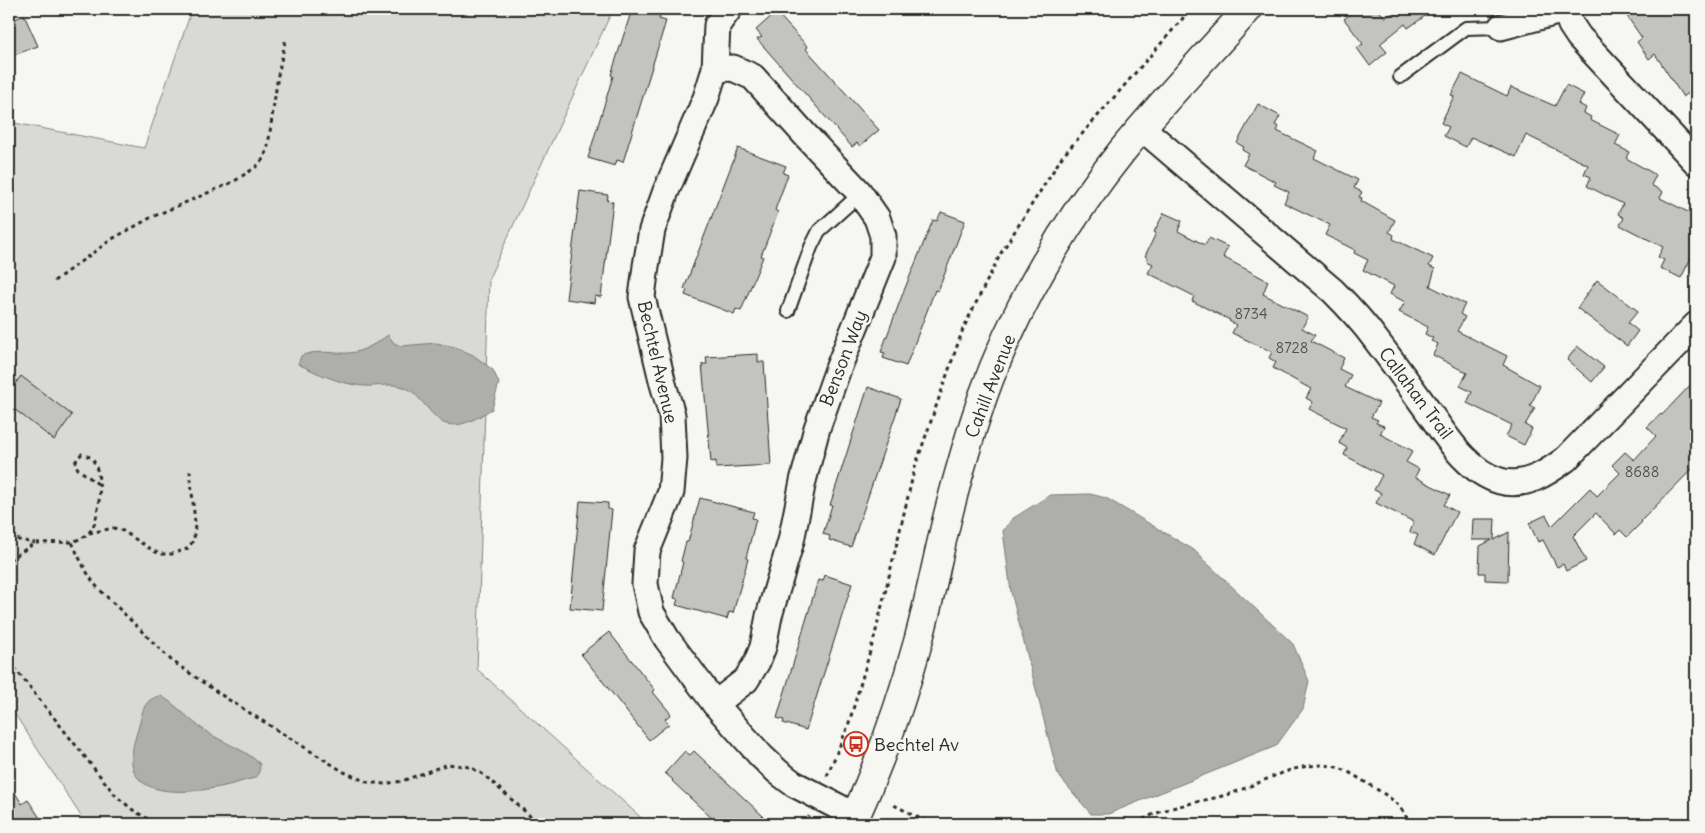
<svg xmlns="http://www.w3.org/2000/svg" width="1705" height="833" font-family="Delius,sans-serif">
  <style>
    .green { fill: #d9d9d5; stroke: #828280 }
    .water { fill: #aeaeab; stroke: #7a7a78 }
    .building { fill: #c3c3c0; stroke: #2b2b2b }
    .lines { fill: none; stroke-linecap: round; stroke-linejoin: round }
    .lane-casing { stroke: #2b2b2b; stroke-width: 16 }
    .street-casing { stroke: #2b2b2b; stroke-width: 29 }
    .secondary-casing { stroke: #2b2b2b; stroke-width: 31 }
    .path { stroke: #2b2b2b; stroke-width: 3; stroke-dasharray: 4 4; stroke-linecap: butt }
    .lane { stroke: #f6f6f2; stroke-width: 12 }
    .street { stroke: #f6f6f2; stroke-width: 25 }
    .secondary { stroke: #f6f6f2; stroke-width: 28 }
    .labels { text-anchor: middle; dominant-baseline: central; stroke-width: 5; stroke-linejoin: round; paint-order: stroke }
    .number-label { font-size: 15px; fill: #515150 }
    .street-label { font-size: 18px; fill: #2b2b2b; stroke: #f6f6f2 }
    .poi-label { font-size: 18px; fill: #2b2b2b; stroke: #f6f6f2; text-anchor: start }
  </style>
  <rect width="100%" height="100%" fill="#f6f6f2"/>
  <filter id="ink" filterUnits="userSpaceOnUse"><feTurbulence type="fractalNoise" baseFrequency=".02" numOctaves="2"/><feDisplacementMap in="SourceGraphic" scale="10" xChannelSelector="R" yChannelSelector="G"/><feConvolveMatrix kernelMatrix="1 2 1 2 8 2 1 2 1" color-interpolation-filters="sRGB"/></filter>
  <g filter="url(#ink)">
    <polygon class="green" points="192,9 613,9 489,278 477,669 648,824 86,824 9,705 9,122 144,148"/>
    <g class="water">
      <path d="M388 335 394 343 401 346 436 343 455 347 473 355 493 370 499 383 492 409C478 417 464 428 446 424 434 421 419 393 406 388 392 382 378 387 364 386 340 384 319 374 298 364L301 356C316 349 333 354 349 353 363 352 377 343 388 335Z"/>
      <polygon points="1090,494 1106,498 1194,550 1208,564 1293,644 1309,681 1303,709 1276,746 1108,814 1091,814 1058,775 1011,592 1003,531 1012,519 1050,495"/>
      <path d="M161 696C177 705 189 720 204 730 222 743 244 748 260 764 260 769 259 775 254 778 252 779 246 780 243 781 219 789 146 804 134 771 128 756 136 737 140 722 143 708 146 698 161 696Z"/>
    </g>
    <g class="building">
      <polygon points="632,9 643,9 661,14 659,19 666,21 623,162 617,160 615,166 588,158 613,76 611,75"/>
      <polygon points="1357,9 1378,9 1385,18 1396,11 1394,9 1435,9 1408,28 1405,24 1380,44 1387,52 1370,66 1357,48 1363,44 1344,19"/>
      <polygon points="1622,9 1689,9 1696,20 1696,88 1683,97 1655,54 1649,59 1637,42 1642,38"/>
      <polygon points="776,12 808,47 806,49 879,130 860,146 857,143 852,147 757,39 762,37 756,30"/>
      <polygon points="24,15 38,46 9,57 9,22"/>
      <polygon points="1462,74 1507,96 1511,87 1555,106 1566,85 1584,94 1579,104 1586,108 1584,113 1591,117 1590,120 1620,135 1615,145 1629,152 1626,158 1656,175 1651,185 1663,192 1660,198 1696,216 1690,227 1696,231 1696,248 1681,278 1660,268 1664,260 1658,257 1663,247 1620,225 1624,218 1618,214 1623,204 1587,186 1591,177 1584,174 1588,165 1526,135 1516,157 1471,137 1466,147 1444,136 1449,127 1441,123 1454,96 1451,95"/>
      <polygon points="1258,104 1280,116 1275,125 1279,127 1277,131 1318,151 1314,158 1358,180 1354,188 1362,192 1359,197 1362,198 1361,201 1395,220 1389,232 1394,235 1393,239 1433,258 1429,266 1435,269 1430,286 1465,304 1460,314 1465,317 1457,331 1507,356 1503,365 1540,386 1530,406 1535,408 1525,425 1532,429 1524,445 1506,436 1512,425 1467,403 1472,392 1460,386 1467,373 1433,355 1438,344 1431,341 1433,338 1425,334 1428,327 1399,312 1405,302 1390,294 1394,286 1363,270 1368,260 1354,253 1355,250 1325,235 1330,225 1284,203 1289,192 1274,185 1276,182 1243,165 1249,154 1242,150 1244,147 1237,143"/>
      <polygon points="738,148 786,166 783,173 788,175 775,210 778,212 761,256 763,257 741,311 736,309 734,314 685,295 687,290 684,289"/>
      <polygon points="580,191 608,195 607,201 613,202 601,297 595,296 594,303 566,299"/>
      <polygon points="941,212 965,221 938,291 935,290 906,366 883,358 885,353 881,352 903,293 933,220 937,221"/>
      <polygon points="1164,213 1182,221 1178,231 1205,245 1209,238 1228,247 1223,257 1268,281 1263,294 1308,317 1302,328 1315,335 1311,341 1344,358 1339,369 1351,375 1345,387 1379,403 1371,417 1378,420 1376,423 1384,426 1380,434 1413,451 1406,462 1419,469 1415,477 1450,495 1444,505 1457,512 1435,555 1414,544 1418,535 1410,532 1414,522 1376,503 1381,493 1374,490 1382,475 1344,455 1347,448 1339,443 1346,428 1309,409 1313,402 1306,398 1311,389 1273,368 1276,362 1269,358 1272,352 1232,333 1236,325 1229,321 1230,320 1192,301 1194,296 1148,273 1153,264 1147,261 1148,258 1145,256 1156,233 1154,232"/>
      <polygon points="1597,280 1638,311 1628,323 1638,331 1627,346 1577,308"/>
      <polygon points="1577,346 1604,367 1592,382 1567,360"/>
      <polygon points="758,354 758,362 764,362 771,465 716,468 716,461 711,462 702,364 707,364 706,357"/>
      <polygon points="21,376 72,415 54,440 9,405 9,392"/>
      <polygon points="1696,379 1696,465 1641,521 1642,522 1627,537 1620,530 1616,534 1596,513 1573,536 1586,561 1566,571 1563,564 1557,567 1543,540 1538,542 1529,523 1546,515 1552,526 1590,488 1597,496 1620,473 1612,465 1625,452 1634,460 1656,436 1647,427 1661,414 1662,415"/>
      <polygon points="868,387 901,399 851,547 829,540 830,536 823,534 832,505 830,505"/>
      <polygon points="700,498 754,512 752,518 756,519 746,558 748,559 733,613 729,612 727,619 676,605 678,599 674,598 683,562 681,561 686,542 688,542"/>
      <polygon points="580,501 608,503 608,509 612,510 602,611 570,608"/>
      <polygon points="1473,519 1495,519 1494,540 1509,532 1508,581 1485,580 1485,573 1479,573 1480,546 1492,540 1472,540"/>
      <polygon points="825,575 852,584 806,730 783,723 784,720 777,718 818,580 823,581"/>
      <polygon points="609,632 655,690 653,692 671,714 665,719 669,724 649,740 581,654"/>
      <polygon points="685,751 690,755 694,751 763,816 755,824 718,824 672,781 673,780 665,773"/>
      <polygon points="9,783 22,804 28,800 44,824 9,824"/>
    </g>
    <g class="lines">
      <defs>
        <g id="lane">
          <polyline points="1400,77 1466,28 1501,27"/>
          <polyline points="788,311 811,247 819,231 860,194"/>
        </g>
        <g id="street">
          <polyline points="729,9 717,25 715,69 706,98 666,191 652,230 646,266 642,297 663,384 672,415 674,458 671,492 647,551 645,584 651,612 667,639 715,704 761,756 778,772 794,784 856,816"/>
          <polyline points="1565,9 1571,25 1579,37 1696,162"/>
          <polyline points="1501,27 1565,10"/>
          <path d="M1142 128 1333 291C1348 306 1363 322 1376 340 1392 361 1408 383 1423 404 1443 431 1465 471 1500 481 1525 488 1547 473 1566 459L1696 325"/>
          <polyline points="715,704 746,680 757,662 763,647 769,616 791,541 803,481 817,428 838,369 883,257 883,236 877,218 859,192 808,138 753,77 733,68 715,69"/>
        </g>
        <path id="secondary" d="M852 824C879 765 901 704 918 642 930 599 938 554 949 511 959 472 970 434 983 396 1014 309 1065 222 1122 151 1162 102 1206 56 1248 9"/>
      </defs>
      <use href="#lane" class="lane-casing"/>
      <use href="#street" class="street-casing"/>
      <use href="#secondary" class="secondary-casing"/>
      <g class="path">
        <polyline points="54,281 112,239 152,217 233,182 256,167 264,158 268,146 278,75 286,38"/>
        <path d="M98 484 78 469 75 463 78 457 82 454C83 454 89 457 90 457 104 468 101 516 91 530 86 537 80 539 72 542 79 558 87 575 98 588L172 661 226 698 344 772 367 782 384 784 402 781 448 764 470 767 484 775 528 814 538 824"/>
        <polyline points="89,533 114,528 123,531 152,550 160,554 172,554 187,549 194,540 195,523 190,471"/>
        <polyline points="9,538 35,543"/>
        <polyline points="9,560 35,543 72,542"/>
        <polyline points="9,661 116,796 133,810 156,824"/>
        <polyline points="827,776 848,726 875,635 915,467 963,329 1001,253 1062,157 1191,9"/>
        <polyline points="894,805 931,824"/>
        <polyline points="805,824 809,816"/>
        <path d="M1136 824C1160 807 1197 803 1226 795 1260 785 1296 760 1332 766 1347 769 1361 780 1373 787 1391 798 1401 804 1410 824"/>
      </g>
      <use href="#lane" class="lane"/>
      <use href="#street" class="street"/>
      <use href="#secondary" class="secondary"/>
    </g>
  </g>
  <defs>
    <symbol id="bus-ring" viewBox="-11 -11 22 22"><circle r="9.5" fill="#f6f6f2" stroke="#c8321e" stroke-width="1.5"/><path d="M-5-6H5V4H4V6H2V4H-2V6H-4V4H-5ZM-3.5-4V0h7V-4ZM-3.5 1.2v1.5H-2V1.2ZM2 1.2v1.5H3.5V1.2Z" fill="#c8321e"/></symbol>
  </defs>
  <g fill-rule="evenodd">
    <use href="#bus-ring" x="842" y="730" width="28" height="28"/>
  </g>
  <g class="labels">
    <g class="number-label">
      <text x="1251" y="313">8734</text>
      <text x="1292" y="347">8728</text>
      <text x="1642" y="471">8688</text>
    </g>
    <g class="street-label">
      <text transform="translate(843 358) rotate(-69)">Benson Way</text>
      <text transform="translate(658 362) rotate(77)">Bechtel Avenue</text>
      <text transform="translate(990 386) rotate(-69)">Cahill Avenue</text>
      <text transform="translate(1416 393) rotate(53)">Callahan Trail</text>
    </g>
    <g class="poi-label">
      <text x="874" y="744">Bechtel Av</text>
    </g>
  </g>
  <rect width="1705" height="833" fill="none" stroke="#f6f6f2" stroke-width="30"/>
  <rect x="15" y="15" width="1675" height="803" fill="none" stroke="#2b2b2b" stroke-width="2" filter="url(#ink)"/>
</svg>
